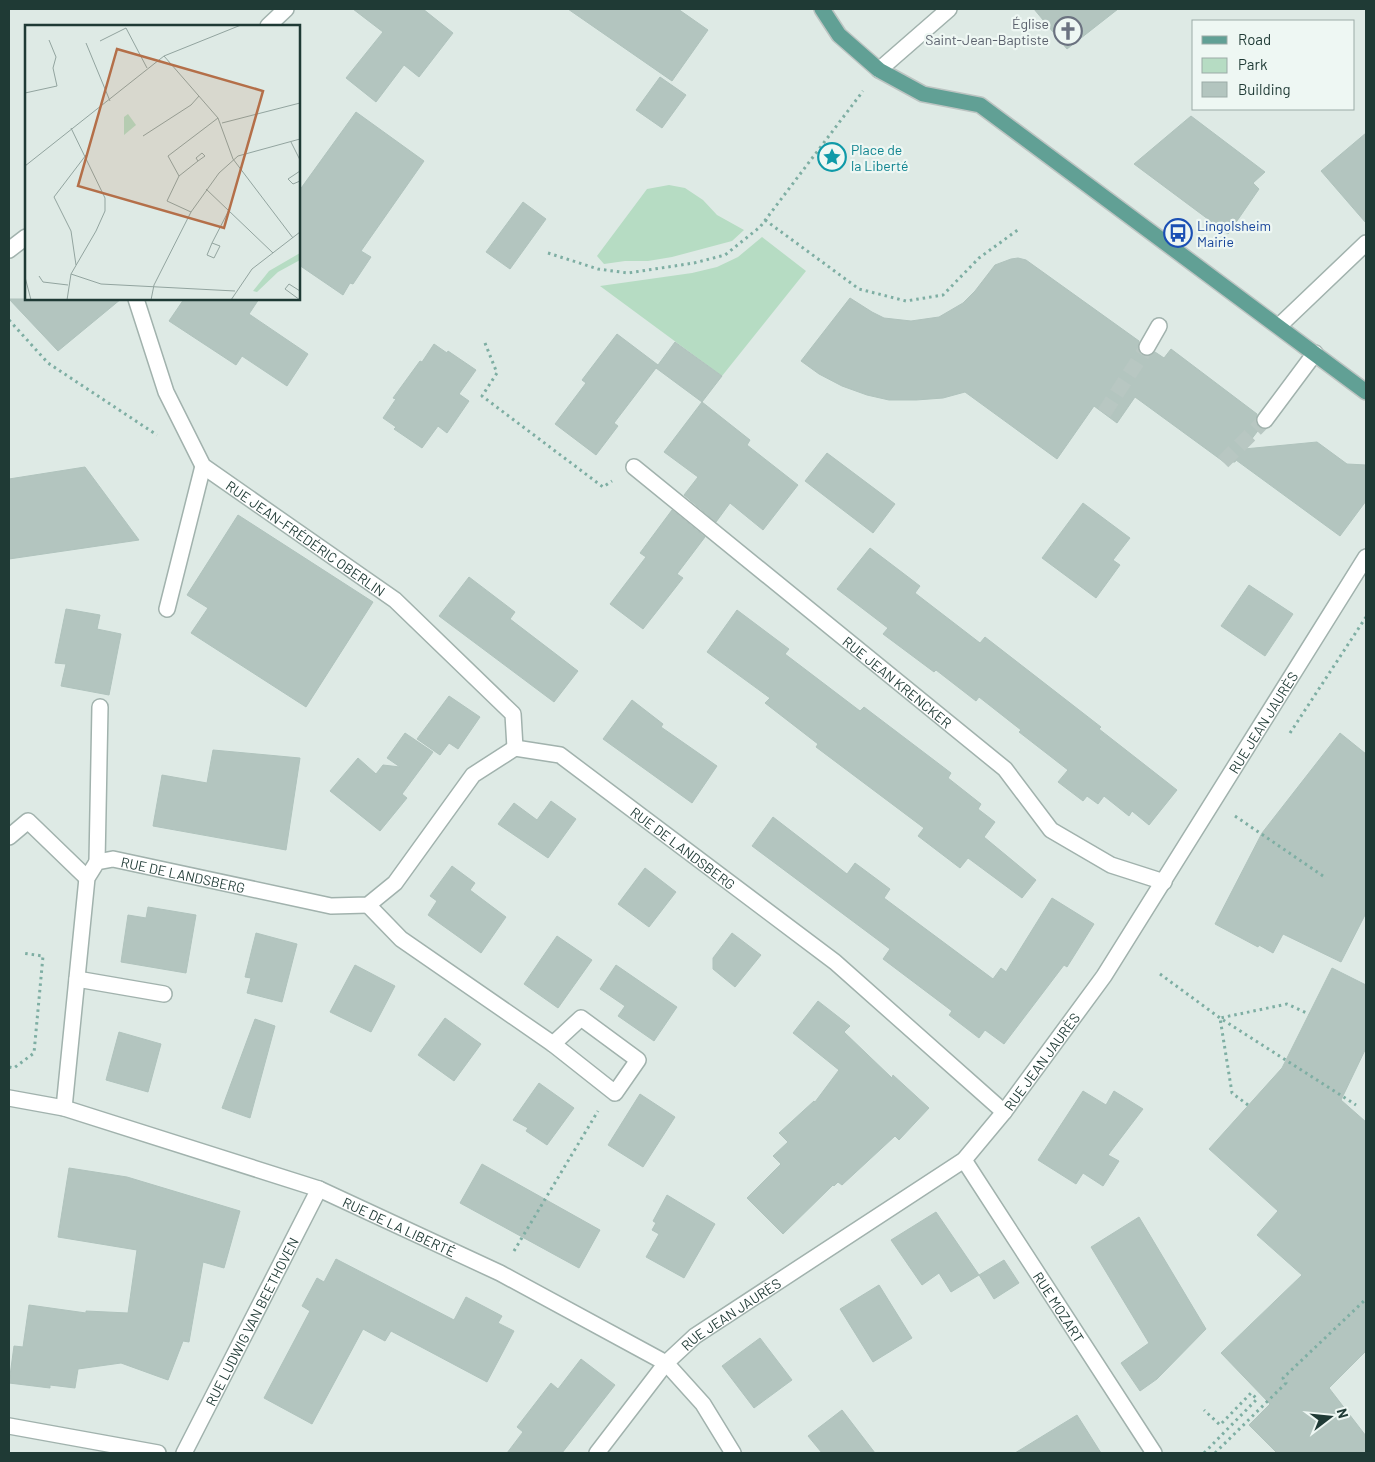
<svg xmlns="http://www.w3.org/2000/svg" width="1375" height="1462" font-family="Barlow,sans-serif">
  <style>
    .green { fill: #b6dcc3 }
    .building { fill: #b3c5bf; stroke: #b0c3bd }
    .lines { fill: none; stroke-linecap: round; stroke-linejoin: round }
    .minor-tunnel { stroke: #b8c7c2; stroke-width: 15; stroke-dasharray: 15 8; stroke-linecap: butt }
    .minor-casing { stroke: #a1b2ad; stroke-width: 18 }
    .major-casing { stroke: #bcc4c2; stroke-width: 18 }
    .path { stroke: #7eaea3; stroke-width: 3; stroke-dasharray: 2.5 4; stroke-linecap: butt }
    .minor { stroke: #fff; stroke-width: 15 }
    .major { stroke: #61a095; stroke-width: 15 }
    .labels { text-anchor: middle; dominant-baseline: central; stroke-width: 4.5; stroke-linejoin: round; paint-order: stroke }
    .worship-label { font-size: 14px; fill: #5b616d; stroke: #eef7f3; text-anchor: end }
    .culture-label { font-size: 14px; fill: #0d838f; stroke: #eef7f3; text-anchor: start }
    .transit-label { font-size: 14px; fill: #164399; stroke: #eef7f3; text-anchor: start }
    .street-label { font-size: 14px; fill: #1f3a35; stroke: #eef7f3 }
    .inset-road { fill: none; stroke: #92a49f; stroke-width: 1 }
    .view { fill: #b46f49; fill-opacity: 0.15; stroke: #b46f49; stroke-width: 2.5 }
    .inset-edge { fill: none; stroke: #1f3a35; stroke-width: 2.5 }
  </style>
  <rect width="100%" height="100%" fill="#deeae5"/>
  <g class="green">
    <polygon points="669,185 685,188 703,200 717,215 744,230 732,241 672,257 648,261 625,261 604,264 597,256 647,189"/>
    <polygon points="762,237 806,271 722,376 600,286 692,273 717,267 738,257"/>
  </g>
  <g class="building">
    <polygon points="353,9 423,9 453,33 419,77 404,65 376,102 346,78 383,32"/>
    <polygon points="568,9 678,9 708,30 672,81"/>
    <polygon points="1034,9 1118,9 1067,49"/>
    <polygon points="660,77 686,95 662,128 636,110"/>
    <polygon points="356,112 424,161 361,251 371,257 353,284 350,283 343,295 299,265 299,191"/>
    <polygon points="1191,116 1265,172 1253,183 1259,189 1228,234 1134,164"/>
    <polygon points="1366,133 1366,223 1321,171"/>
    <polygon points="523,202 546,219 510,269 486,252"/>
    <polygon points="1018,258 1026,260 1139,341 1138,348 1142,355 1148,356 1155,352 1164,358 1171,349 1257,414 1256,423 1260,428 1244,449 1317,442 1347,464 1366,465 1366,501 1340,536 1236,460 1235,462 1224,462 1135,397 1117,423 1094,406 1057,459 965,392 943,398 916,400 889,400 867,395 842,386 819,374 801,361 850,298 872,312 884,318 911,321 939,317 963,303 975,291 995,265 1011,259"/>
    <polygon points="9,299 121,299 58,351"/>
    <polygon points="184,299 259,299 249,314 308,354 287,386 242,356 236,365 169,321"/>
    <polygon points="617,334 658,365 675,342 722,376 702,402 656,368 614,423 618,426 596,455 555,424 586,383 582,380"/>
    <polygon points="434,344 447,353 448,351 476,370 459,394 469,401 447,433 438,426 422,448 394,429 396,427 383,418 396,399 393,398 420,361 422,362"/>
    <polygon points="702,402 750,440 747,445 798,485 763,530 730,503 716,522 684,495 698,477 664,452"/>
    <polygon points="827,453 895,504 873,533 805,481"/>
    <polygon points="85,467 139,540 9,559 9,479"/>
    <polygon points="1083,503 1130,538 1113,560 1120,565 1096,598 1042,558"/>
    <polygon points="672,510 705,537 677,574 683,578 643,629 610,604 646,557 640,553"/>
    <polygon points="238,515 373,602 306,707 191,633 208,608 187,595"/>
    <polygon points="870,548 920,586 915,593 980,643 985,637 1101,727 1099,729 1177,790 1149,825 1132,811 1129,816 1104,796 1098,804 1087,796 1083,801 1058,782 1068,770 1019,732 1021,730 979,697 976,701 936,670 934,672 883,634 888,628 837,589"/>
    <polygon points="469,577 515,612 510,619 578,671 554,702 439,616"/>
    <polygon points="1249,585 1293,614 1265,656 1221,626"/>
    <polygon points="66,609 100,615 97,629 121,634 109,695 61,686 66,664 55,663"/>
    <polygon points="737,610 789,649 785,654 860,711 864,707 951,773 948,778 981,804 978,809 995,822 984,837 1036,880 1022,898 968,858 960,868 918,836 924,828 816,747 818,744 765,703 770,698 707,652"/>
    <polygon points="449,696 480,717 458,749 449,743 440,755 417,739"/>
    <polygon points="632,700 663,724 661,727 717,766 692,803 603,739"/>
    <polygon points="405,733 433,752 402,794 407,798 380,831 330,791 358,758 376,774 383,765 400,767 387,758"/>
    <polygon points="1340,733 1366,754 1366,913 1341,962 1283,934 1273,953 1259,945 1258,947 1215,924 1262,833"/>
    <polygon points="213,750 300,758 286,850 153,826 162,775 207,783"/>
    <polygon points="551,801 576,819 548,858 498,824 514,803 537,820"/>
    <polygon points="773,817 847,874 855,863 890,889 884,898 993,979 1001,968 1006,972 1052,898 1094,924 1067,967 1064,965 1004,1044 985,1030 979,1038 949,1015 952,1011 883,959 890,949 752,846"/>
    <polygon points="452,866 475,883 470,890 506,917 481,953 428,915 437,901 430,896"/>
    <polygon points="645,868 676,892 649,927 618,904"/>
    <polygon points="148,907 196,915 186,973 121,962 128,915 146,918"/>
    <polygon points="256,933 297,944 282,1002 247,993 251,978 245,977"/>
    <polygon points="732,933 761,955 735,987 713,969 713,958"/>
    <polygon points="557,936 592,960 558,1008 524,984"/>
    <polygon points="355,965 395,986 371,1032 330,1012"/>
    <polygon points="616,965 677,1007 654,1041 618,1016 625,1006 600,989"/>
    <polygon points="1332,968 1366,985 1366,1048 1341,1100 1366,1122 1366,1351 1329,1388 1366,1436 1366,1453 1277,1453 1249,1425 1270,1404 1221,1353 1302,1275 1257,1235 1278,1211 1209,1149 1282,1068"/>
    <polygon points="818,1001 850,1026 844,1032 892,1078 893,1075 929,1108 899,1140 895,1136 842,1185 838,1182 834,1186 833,1185 783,1234 747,1198 781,1164 773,1156 788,1142 779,1133 814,1101 815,1102 839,1070 793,1033"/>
    <polygon points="445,1018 481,1044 454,1081 418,1055"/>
    <polygon points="255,1019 275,1026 250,1118 222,1108"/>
    <polygon points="119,1032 161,1044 148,1092 106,1080"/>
    <polygon points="539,1083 574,1108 547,1145 526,1131 528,1128 513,1120"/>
    <polygon points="1083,1091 1106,1105 1114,1091 1143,1109 1108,1155 1119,1161 1103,1186 1083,1173 1076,1184 1038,1160"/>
    <polygon points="640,1094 675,1117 643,1167 608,1145"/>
    <polygon points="482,1164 600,1230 579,1268 460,1203"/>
    <polygon points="69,1168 127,1177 240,1211 224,1268 203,1262 189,1342 183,1341 168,1380 121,1363 78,1369 75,1388 50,1385 50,1388 9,1383 14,1346 23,1347 29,1305 86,1313 86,1311 128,1313 137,1250 58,1237"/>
    <polygon points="667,1195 715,1224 684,1278 646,1257 659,1234 652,1230 656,1223 653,1221"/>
    <polygon points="936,1212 979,1275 951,1292 939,1273 922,1285 891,1240"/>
    <polygon points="1139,1217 1206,1329 1157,1379 1140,1391 1121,1363 1149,1343 1091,1247"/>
    <polygon points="336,1259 454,1320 466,1297 502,1316 498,1323 514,1331 487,1382 391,1331 385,1341 363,1329 312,1424 264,1398 310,1311 302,1306 317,1278 324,1282"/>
    <polygon points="1004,1260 1019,1283 994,1299 979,1275"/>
    <polygon points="879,1285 912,1338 873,1362 840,1309"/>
    <polygon points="760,1338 792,1380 754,1408 722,1366"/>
    <polygon points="581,1359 615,1385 562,1453 507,1453 523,1432 517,1427 551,1383 558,1389"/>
    <polygon points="842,1410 875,1453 822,1453 808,1436"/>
    <polygon points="1077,1415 1101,1453 1015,1453"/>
  </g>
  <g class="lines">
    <g class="minor-tunnel">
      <polyline points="1104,413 1147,347"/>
      <polyline points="1223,462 1265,420"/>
    </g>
    <defs>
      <g id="minor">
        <polyline points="268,26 286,9"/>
        <polyline points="879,70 949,9"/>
        <polyline points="9,250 26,237"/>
        <path id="s1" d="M136 299 166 392 203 466 395 600 513 714 515 748"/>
        <polyline points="1279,326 1366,243"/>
        <polyline points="1147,347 1159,326"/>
        <polyline points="1265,420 1315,353"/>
        <path id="s2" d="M634 467 1005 769 1051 830 1111 865 1164 882"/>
        <polyline points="167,609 203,466"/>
        <polyline points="9,837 28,821 87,878"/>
        <polyline points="97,862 100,707"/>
        <polyline points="368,905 401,939 553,1044"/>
        <polyline points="77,979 164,994"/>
        <polygon points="581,1018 638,1060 615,1093 553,1044"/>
        <path id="s3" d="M9 1098 64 1108 319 1189 500 1273 666 1363 703 1404 733 1453"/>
        <path id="s4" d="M64 1108 87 878 97 862 113 859 331 906 368 905 395 883 473 775 515 748 560 755 835 962 1004 1112"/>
        <path id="s5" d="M964 1160 1154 1453"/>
        <polyline points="9,1426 158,1453"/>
        <path id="s6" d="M184 1453 319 1189"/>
        <path id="s7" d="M597 1453 666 1363 695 1336 964 1160 1004 1112 1104 976 1366 557"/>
      </g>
      <polyline id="major" points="822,9 839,35 879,70 923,94 980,105 1366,392"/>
    </defs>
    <use href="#minor" class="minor-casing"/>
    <use href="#major" class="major-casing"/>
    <g class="path">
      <polyline points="765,220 859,289 906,301 943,295 979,258 1019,229"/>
      <polyline points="548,253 598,269 628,273 694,263 725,255 760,227 863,91"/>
      <polyline points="9,320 48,363 157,435"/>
      <polyline points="485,343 497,373 482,396 603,487 612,481"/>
      <polyline points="1290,733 1366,617"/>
      <polyline points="1235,816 1326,878"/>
      <polyline points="1160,974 1220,1018 1356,1105"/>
      <polyline points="9,1067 14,1068 34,1053 43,956 22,953"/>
      <polyline points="1248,1105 1232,1093 1220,1018 1287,1004 1309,1014"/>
      <polyline points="514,1251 598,1111"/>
      <polyline points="1204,1453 1257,1399 1251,1393 1220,1425 1204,1410"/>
      <polyline points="1215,1453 1286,1383 1283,1378 1366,1299"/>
    </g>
    <use href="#minor" class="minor"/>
    <use href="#major" class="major"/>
  </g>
  <defs>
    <symbol id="church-ring" viewBox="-11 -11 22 22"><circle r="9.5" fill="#eef7f3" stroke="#6b7280" stroke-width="1.5"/><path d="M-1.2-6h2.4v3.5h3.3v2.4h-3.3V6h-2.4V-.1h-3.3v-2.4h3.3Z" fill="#6b7280"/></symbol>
    <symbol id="sight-ring" viewBox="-11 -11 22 22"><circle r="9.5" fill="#eef7f3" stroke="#0f9aa8" stroke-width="1.5"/><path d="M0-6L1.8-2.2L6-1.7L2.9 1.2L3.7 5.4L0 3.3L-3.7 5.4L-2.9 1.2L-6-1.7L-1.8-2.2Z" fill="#0f9aa8"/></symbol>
    <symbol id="bus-ring" viewBox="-11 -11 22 22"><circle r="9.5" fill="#eef7f3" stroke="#1a4fb4" stroke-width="1.5"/><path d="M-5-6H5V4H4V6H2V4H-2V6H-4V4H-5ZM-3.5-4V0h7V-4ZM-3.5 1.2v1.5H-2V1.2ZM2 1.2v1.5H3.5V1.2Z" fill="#1a4fb4"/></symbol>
  </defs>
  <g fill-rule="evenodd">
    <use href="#church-ring" x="1052" y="15" width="32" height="32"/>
    <use href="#sight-ring" x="816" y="141" width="32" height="32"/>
    <use href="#bus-ring" x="1162" y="217" width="32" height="32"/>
  </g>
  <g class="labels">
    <g class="worship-label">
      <text x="1049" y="23">Église<tspan x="1049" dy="16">Saint-Jean-Baptiste</tspan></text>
    </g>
    <g class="culture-label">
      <text x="851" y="149">Place de<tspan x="851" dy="16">la Liberté</tspan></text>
    </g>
    <g class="transit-label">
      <text x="1197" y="225">Lingolsheim<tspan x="1197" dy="16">Mairie</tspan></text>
    </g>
    <g class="street-label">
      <text stroke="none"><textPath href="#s1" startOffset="306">RUE JEAN-FRÉDÉRIC OBERLIN</textPath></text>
      <text stroke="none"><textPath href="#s2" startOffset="340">RUE JEAN KRENCKER</textPath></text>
      <text stroke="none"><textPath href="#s7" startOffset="1005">RUE JEAN JAURÈS</textPath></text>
      <text stroke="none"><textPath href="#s4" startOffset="944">RUE DE LANDSBERG</textPath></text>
      <text stroke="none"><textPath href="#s4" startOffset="338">RUE DE LANDSBERG</textPath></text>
      <text stroke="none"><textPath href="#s7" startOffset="600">RUE JEAN JAURÈS</textPath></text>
      <text stroke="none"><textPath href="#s3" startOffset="412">RUE DE LA LIBERTÉ</textPath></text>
      <text stroke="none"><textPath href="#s5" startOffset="175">RUE MOZART</textPath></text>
      <text stroke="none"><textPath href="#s7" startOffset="195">RUE JEAN JAURÈS</textPath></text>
      <text stroke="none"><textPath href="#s6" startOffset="148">RUE LUDWIG VAN BEETHOVEN</textPath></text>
    </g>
  </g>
  <g transform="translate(25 25)">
    <rect width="275" height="275" fill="#deeae5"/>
    <path d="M103 89 111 100 99 110V92ZM275 228V235L253 247 232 267 228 266 244 246Z" fill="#b6dcc3"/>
    <path class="inset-road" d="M75 16 101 3 122 43M61 18 85 76M139 31 193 93 208 134 268 213M0 68 32 61 28 43 31 32 24 15M197 98 275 78M118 111 166 80 174 71M266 117 275 135M177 128 180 131 173 136 171 133ZM0 141 139 31 216 0M275 146 263 154 268 159 275 156M154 151 173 136M181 164 248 228M166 187 142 176 154 151 143 131 193 93M187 218 195 221 189 233 182 230ZM187 218 204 185M51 240 46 206 29 172 61 130M46 249 76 259 210 266M14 251 18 257 43 260M0 252 6 275M42 275 46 249 71 206 80 186V173L46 103M126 275 129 260 166 187 194 148 213 131 275 114M206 275 227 244 275 207M275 275 260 264 264 259 275 266"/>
    <path class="view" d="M92 24 238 66 199 203 53 161Z"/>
    <rect width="275" height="275" class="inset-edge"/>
  </g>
  <rect width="1375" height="1462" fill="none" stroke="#1f3a35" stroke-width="20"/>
  <rect x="1192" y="20" width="162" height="90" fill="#eef7f3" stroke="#9baba7"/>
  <rect x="1202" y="36" width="25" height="8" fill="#61a095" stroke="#9baba7"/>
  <text x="1238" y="45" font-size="15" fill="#1f3a35">Road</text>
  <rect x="1202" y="58" width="25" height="15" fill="#b6dcc3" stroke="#9baba7"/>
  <text x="1238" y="70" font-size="15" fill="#1f3a35">Park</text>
  <rect x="1202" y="82" width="25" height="15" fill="#b3c5bf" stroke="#9baba7"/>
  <text x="1238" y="95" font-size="15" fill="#1f3a35">Building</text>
  <g transform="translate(1330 1417) rotate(74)" stroke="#eef7f3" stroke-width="4" paint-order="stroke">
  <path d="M0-4L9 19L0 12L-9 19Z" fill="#1f3a35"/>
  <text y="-8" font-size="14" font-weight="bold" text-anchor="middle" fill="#1f3a35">N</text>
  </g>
</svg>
